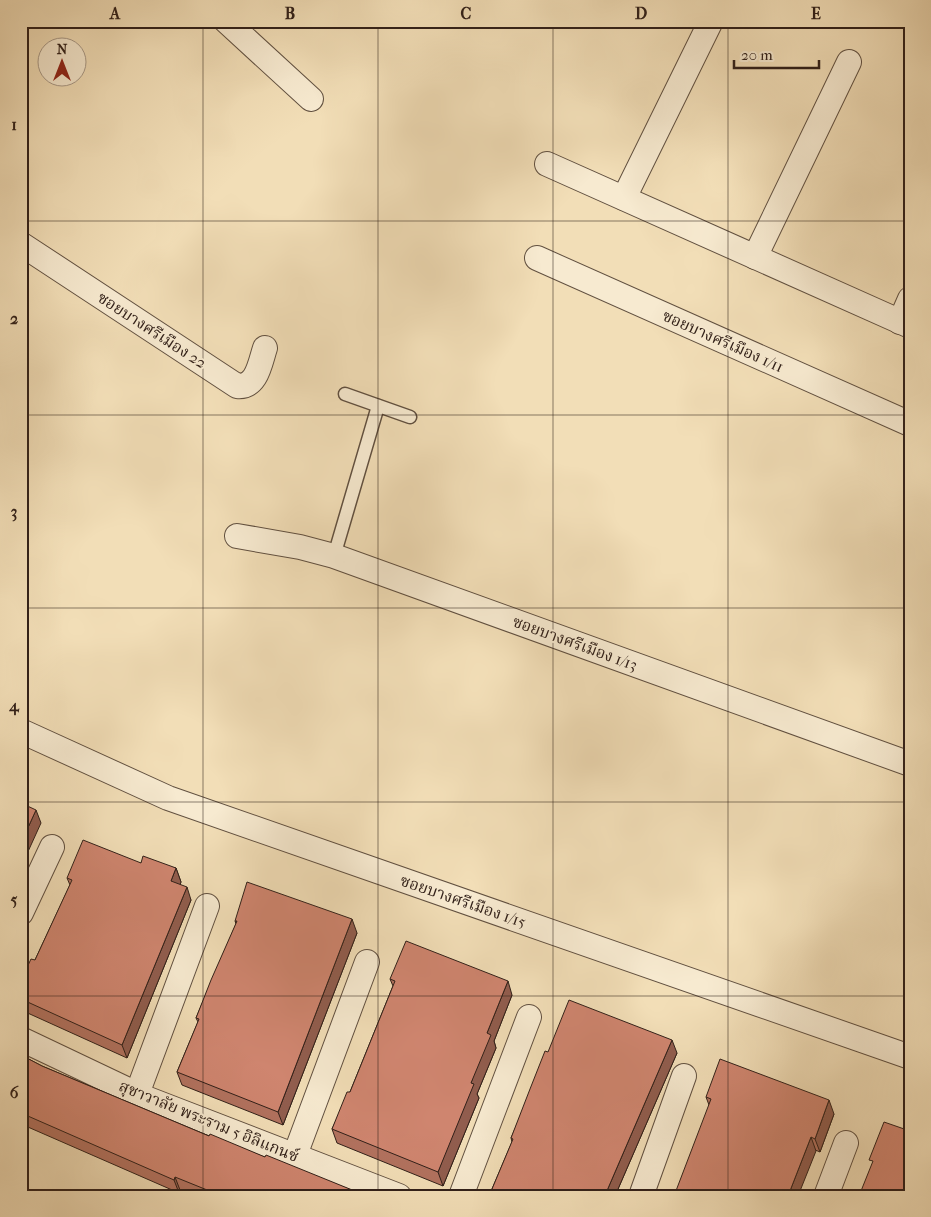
<svg xmlns="http://www.w3.org/2000/svg" width="931" height="1217" font-family="'IM FELL French Canon','Noto Serif Thai',serif">
  <style>
    .lines { fill: none; stroke-linecap: round; stroke-linejoin: round }
    .service-casing { stroke: #615040; stroke-width: 15 }
    .minor-casing { stroke: #615040; stroke-width: 26 }
    .service { stroke: #f7ead0; stroke-width: 12 }
    .minor { stroke: #f7ead0; stroke-width: 24 }
    .wall { fill: #b2725f; stroke: #312019 }
    .shaded-wall { fill: #915d4e; stroke: #312019 }
    .building { fill: #cf856f; stroke: #312019 }
    .grid { fill: none; stroke: #312019; stroke-width: 1; stroke-opacity: 0.55 }
    .labels { text-anchor: middle; dominant-baseline: central; stroke-width: 4; stroke-linejoin: round; paint-order: stroke }
    .street-label { font-size: 16px; fill: #312019; stroke: #f7ead0 }
    .neatline { fill: none; stroke: #312019; stroke-width: 2 }
    .grid-label { font-size: 16px; text-anchor: middle; font-weight: bold; fill: #312019 }
  </style>
  <rect width="100%" height="100%" fill="#f2deb7"/>
  <filter id="stains"><feTurbulence type="fractalNoise" baseFrequency=".004" numOctaves="4"/><feColorMatrix values="0 0 0 0 .2 0 0 0 0 .09 0 0 0 0 .02 0 0 0 .5 -.17"/></filter>
  <radialGradient id="worn" r=".72"><stop offset=".6" stop-color="#630" stop-opacity="0"/><stop offset="1" stop-color="#630" stop-opacity=".3"/></radialGradient>
  <g class="lines">
    <defs>
      <g id="service">
        <polyline points="345,394 410,417"/>
        <polyline points="334,556 378,406"/>
      </g>
      <g id="minor">
        <polyline points="226,21 311,99"/>
        <polyline points="547,164 910,326"/>
        <polyline points="624,198 711,21"/>
        <path d="M21 244 237 386C257 388 260 363 265 348"/>
        <polyline points="755,257 849,62"/>
        <polyline points="537,258 910,424"/>
        <polyline points="900,322 910,299"/>
        <polyline points="237,536 300,547 334,556 910,764"/>
        <polyline points="21,731 168,798 910,1057"/>
        <polyline points="21,913 52,847"/>
        <polyline points="21,1039 143,1097 399,1196"/>
        <polyline points="137,1094 207,906"/>
        <polyline points="295,1155 367,962"/>
        <polyline points="461,1196 529,1017"/>
        <polyline points="641,1196 684,1076"/>
        <polyline points="826,1196 846,1143"/>
      </g>
    </defs>
    <use href="#service" class="service-casing"/>
    <use href="#minor" class="minor-casing"/>
    <use href="#service" class="service"/>
    <use href="#minor" class="minor"/>
  </g>
  <g class="wall">
    <polygon points="141,863 176,868 181,882 180,884 191,900 127,1058 21,1010 21,980 35,960 70,885 67,878"/>
    <polygon points="235,921 357,933 283,1125 182,1085 177,1072 198,1022 196,1018 236,924"/>
    <polygon points="390,979 512,995 494,1041 496,1048 477,1094 479,1098 443,1186 337,1143 332,1129 350,1092 393,986"/>
    <polygon points="548,1052 677,1053 615,1196 495,1196 492,1189 512,1142 511,1138"/>
    <polygon points="21,1055 42,1066 209,1136 367,1196 193,1196 180,1190 179,1193 21,1124"/>
    <polygon points="706,1097 834,1114 820,1152 709,1105"/>
  </g>
  <g class="shaded-wall">
    <polygon points="36,810 41,823 21,867 21,843"/>
    <polygon points="176,868 181,882 176,895 171,881"/>
    <polygon points="187,887 191,900 127,1058 122,1045"/>
    <polygon points="352,919 357,933 283,1125 278,1112"/>
    <polygon points="508,981 512,995 494,1041 496,1048 477,1094 479,1098 443,1186 438,1172 471,1083 487,1033"/>
    <polygon points="672,1040 677,1053 615,1196 607,1196 606,1193"/>
    <polygon points="829,1100 834,1114 820,1152 815,1139"/>
    <polygon points="811,1137 816,1151 798,1196 788,1196"/>
    <polygon points="175,1177 180,1190 179,1193 174,1180"/>
  </g>
  <g class="building">
    <polygon points="21,803 36,810 21,843"/>
    <polygon points="83,840 141,863 143,856 176,868 171,881 187,887 122,1045 21,999 21,980 31,959 35,960 72,880 67,878"/>
    <polygon points="247,882 352,919 278,1112 177,1072 199,1019 196,1018 211,980 237,921 235,921"/>
    <polygon points="406,941 508,981 487,1033 491,1035 471,1083 474,1084 438,1172 332,1129 347,1092 350,1092 395,981 390,979"/>
    <polygon points="569,1000 672,1040 606,1193 609,1194 608,1196 507,1196 492,1189 513,1139 511,1138 530,1089 545,1051 548,1052"/>
    <polygon points="21,1055 42,1066 209,1136 210,1134 265,1157 266,1155 367,1196 222,1196 175,1177 174,1180 21,1113"/>
    <polygon points="720,1059 829,1100 815,1139 811,1137 788,1196 674,1196 711,1099 706,1097"/>
    <polygon points="884,1122 910,1131 910,1196 859,1196 873,1161 869,1160"/>
  </g>
  <path class="grid" d="M203 21V1196M378 21V1196M553 21V1196M728 21V1196M21 221H910M21 415H910M21 608H910M21 802H910M21 996H910"/>
  <g class="labels">
    <g class="street-label">
      <text transform="translate(152 330) rotate(33)">ซอยบางศรีเมือง 22</text>
      <text transform="translate(723 341) rotate(24)">ซอยบางศรีเมือง 1/11</text>
      <text transform="translate(575 643) rotate(20)">ซอยบางศรีเมือง 1/13</text>
      <text transform="translate(463 901) rotate(19)">ซอยบางศรีเมือง 1/15</text>
      <text transform="translate(209 1121) rotate(22)">สุชาวาลัย พระราม 5 อิลิแกนซ์</text>
    </g>
  </g>
  <rect width="931" height="1217" fill="none" stroke="#f2deb7" stroke-width="55"/>
  <g transform="translate(62 62)"><circle r="24" fill="#f7ead0" stroke="#a89987"/>
  <path d="M0-4L9 19L0 12L-9 19Z" fill="#8f2418"/>
  <text y="-8" font-size="14" font-weight="bold" text-anchor="middle" fill="#312019">N</text>
  </g>
  <path d="M734 60v8h85v-8" fill="none" stroke="#312019" stroke-width="2.5"/>
  <text x="741" y="60" font-size="15" fill="#312019" stroke="#f7ead0" stroke-width="4" paint-order="stroke">20 m</text>
  <rect x="28" y="28" width="876" height="1162" class="neatline"/>
  <g class="grid-label">
    <text x="115" y="19">A</text>
    <text x="290" y="19">B</text>
    <text x="466" y="19">C</text>
    <text x="641" y="19">D</text>
    <text x="816" y="19">E</text>
    <text x="14" y="130">1</text>
    <text x="14" y="324">2</text>
    <text x="14" y="517">3</text>
    <text x="14" y="711">4</text>
    <text x="14" y="905">5</text>
    <text x="14" y="1098">6</text>
  </g>
  <rect width="100%" height="100%" filter="url(#stains)"/>
  <rect width="100%" height="100%" fill="url(#worn)"/>
</svg>
